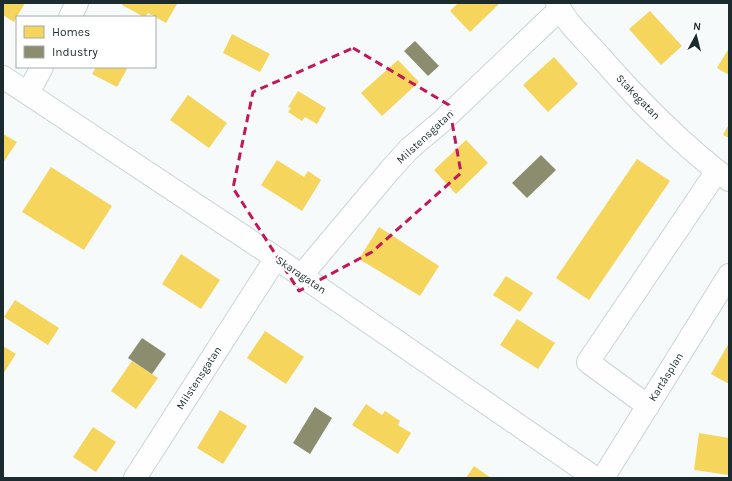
<svg xmlns="http://www.w3.org/2000/svg" width="732" height="481" font-family="Karla,sans-serif">
  <style>
    .homes { fill: #f6d55c }
    .industry { fill: #8c8c6e }
    .lines { fill: none; stroke-linecap: round; stroke-linejoin: round }
    .minor-casing { stroke: #cbd4d6; stroke-width: 24 }
    .minor { stroke: #fefefe; stroke-width: 22 }
    .marked { fill: none; stroke: #c2185b; stroke-width: 3; stroke-dasharray: 8 5; stroke-linejoin: round }
    .labels { text-anchor: middle; dominant-baseline: central; stroke-width: 4; stroke-linejoin: round; paint-order: stroke }
    .street-label { font-size: 11px; fill: #1c2b2e; stroke: #fff }
  </style>
  <rect width="100%" height="100%" fill="#f6fafb"/>
  <g class="homes">
    <polygon points="3,3 25,3 14,22 3,15"/>
    <polygon points="123,3 174,3 177,4 166,23 148,13 145,17 144,17 122,5"/>
    <polygon points="458,3 500,3 470,32 450,11"/>
    <polygon points="650,11 682,46 661,65 629,29"/>
    <polygon points="232,34 270,54 260,72 223,53"/>
    <polygon points="729,48 729,75 717,68"/>
    <polygon points="554,57 578,84 548,112 523,85"/>
    <polygon points="398,60 419,82 382,116 361,93"/>
    <polygon points="96,67 125,67 127,69 117,87 92,74"/>
    <polygon points="298,91 326,108 317,124 305,117 302,121 288,112 291,108 288,107"/>
    <polygon points="188,95 227,123 209,148 170,120"/>
    <polygon points="729,124 729,138 723,135"/>
    <polygon points="3,134 17,142 3,163"/>
    <polygon points="466,140 488,163 456,194 434,170"/>
    <polygon points="637,159 670,181 589,300 556,278"/>
    <polygon points="277,160 304,177 308,171 321,180 302,211 261,185"/>
    <polygon points="51,167 112,206 84,250 22,212"/>
    <polygon points="379,227 439,266 420,296 359,259"/>
    <polygon points="181,254 220,280 201,309 162,284"/>
    <polygon points="506,276 533,293 520,312 493,295"/>
    <polygon points="15,300 59,328 48,345 4,317"/>
    <polygon points="517,319 555,343 538,369 500,345"/>
    <polygon points="265,331 304,357 286,384 247,358"/>
    <polygon points="729,343 729,384 711,374"/>
    <polygon points="3,346 16,354 3,374"/>
    <polygon points="132,361 158,378 136,409 111,391"/>
    <polygon points="366,404 382,415 385,411 400,421 398,425 411,433 398,454 352,425"/>
    <polygon points="220,410 247,426 223,464 197,448"/>
    <polygon points="93,427 116,442 96,472 73,457"/>
    <polygon points="699,433 729,438 729,475 694,470"/>
    <polygon points="474,466 491,478 466,478"/>
  </g>
  <g class="industry">
    <polygon points="415,41 439,66 428,76 404,51"/>
    <polygon points="541,155 556,170 527,198 512,183"/>
    <polygon points="142,338 166,354 152,374 128,358"/>
    <polygon points="315,407 332,418 310,454 293,443"/>
  </g>
  <g class="lines">
    <defs>
      <g id="minor">
        <path d="M557 3C565 21 582 37 595 51 636 98 679 143 729 180"/>
        <polyline points="70,17 77,3"/>
        <polyline points="3,77 276,258 595,478"/>
        <polyline points="28,93 42,67"/>
        <polyline points="301,276 390,170 409,149 441,122 560,9"/>
        <polyline points="648,406 588,362 717,171"/>
        <polyline points="135,478 276,258"/>
        <polyline points="603,478 729,275"/>
      </g>
    </defs>
    <use href="#minor" class="minor-casing"/>
    <use href="#minor" class="minor"/>
  </g>
  <path class="marked" d="M353 48 449 105 461 173 372 252 299 291 233 188 253 92Z"/>
  <g class="labels">
    <g class="street-label">
      <text transform="translate(638 97) rotate(46)">Stakegatan</text>
      <text transform="translate(425 137) rotate(-43)">Milstensgatan</text>
      <text transform="translate(301 275) rotate(34)">Skaragatan</text>
      <text transform="translate(666 377) rotate(-58)">Kartåsplan</text>
      <text transform="translate(199 378) rotate(-57)">Milstensgatan</text>
    </g>
  </g>
  <rect width="732" height="481" fill="none" stroke="#1c2b2e" stroke-width="8"/>
  <rect x="16" y="16" width="140" height="52" fill="#ffffff" stroke="#a4aaab"/>
  <rect x="24" y="26" width="20" height="12" fill="#f6d55c" stroke="#a4aaab"/>
  <text x="52" y="36" font-size="12" fill="#1c2b2e">Homes</text>
  <rect x="24" y="46" width="20" height="12" fill="#8c8c6e" stroke="#a4aaab"/>
  <text x="52" y="56" font-size="12" fill="#1c2b2e">Industry</text>
  <g transform="translate(696 36) rotate(7)" stroke="#ffffff" stroke-width="3" paint-order="stroke">
  <path d="M0-3L7 15L0 10L-7 15Z" fill="#1c2b2e"/>
  <text y="-6" font-size="11" font-weight="bold" text-anchor="middle" fill="#1c2b2e">N</text>
  </g>
</svg>
